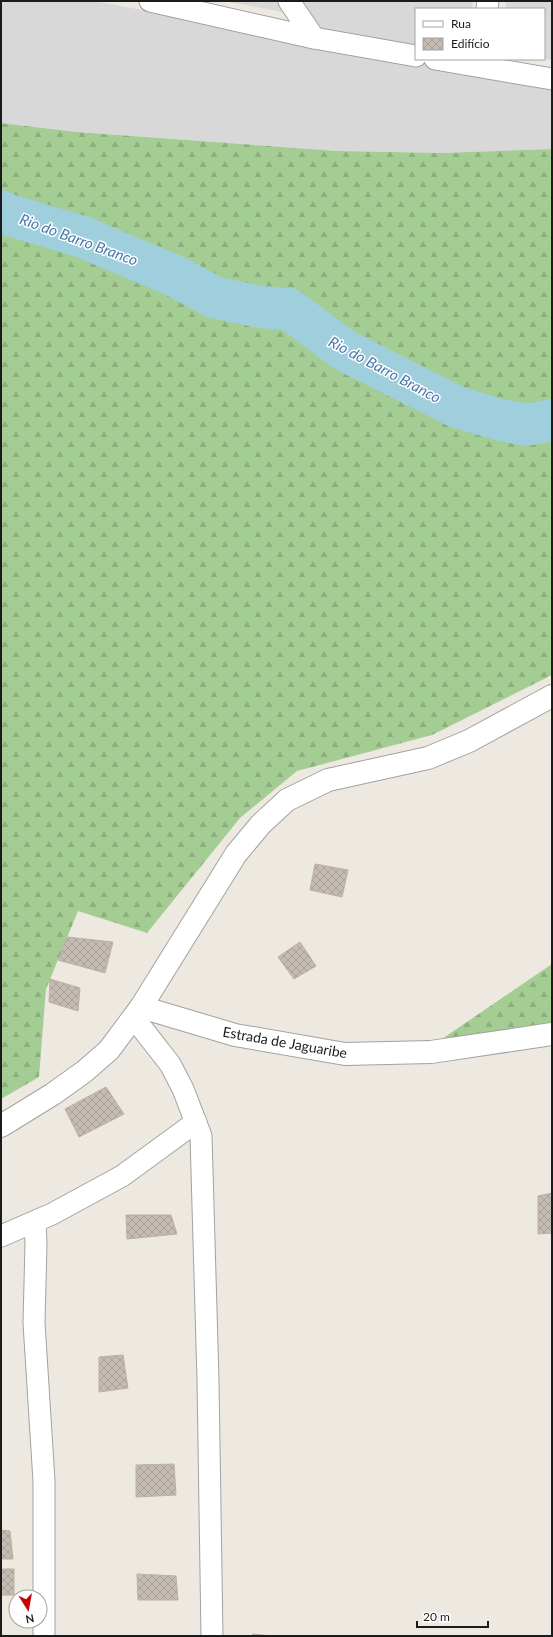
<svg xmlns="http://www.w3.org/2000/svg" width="553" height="1637" font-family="Lato,sans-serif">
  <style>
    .residential { fill: #d9d8d8 }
    .forest { fill: url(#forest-firs) }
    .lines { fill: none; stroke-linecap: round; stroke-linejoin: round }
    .river { stroke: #9fcedc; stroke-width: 42 }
    .building { fill: url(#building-cross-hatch); stroke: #beafa2 }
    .minor-casing { stroke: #a2a2a2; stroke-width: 23 }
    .tertiary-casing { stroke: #a2a2a2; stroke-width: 24 }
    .minor { stroke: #fff; stroke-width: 21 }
    .tertiary { stroke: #fff; stroke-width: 22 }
    .labels { text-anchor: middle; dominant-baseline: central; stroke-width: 3; stroke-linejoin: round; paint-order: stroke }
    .street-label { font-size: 14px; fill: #1b1b1b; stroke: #fff }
    .water-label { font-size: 15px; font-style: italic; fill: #4778ab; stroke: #fff }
  </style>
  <defs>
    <pattern id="forest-firs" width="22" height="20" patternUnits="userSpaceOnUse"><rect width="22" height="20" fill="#a4cd93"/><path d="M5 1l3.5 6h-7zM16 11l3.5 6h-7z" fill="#8daf7e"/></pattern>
    <pattern id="building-cross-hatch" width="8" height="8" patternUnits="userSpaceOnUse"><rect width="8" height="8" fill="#c4bbb3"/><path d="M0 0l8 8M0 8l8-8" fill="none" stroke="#a8a099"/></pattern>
  </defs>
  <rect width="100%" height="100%" fill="#ede9e0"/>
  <g class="residential">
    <polygon points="1,1 94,1 552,86 552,149 443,153 337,151 77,132 1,123"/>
    <polygon points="224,1 278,1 287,13"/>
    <polygon points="302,1 473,1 472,9 416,9 416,48 324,32"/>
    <polygon points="506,1 552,1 552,60 544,59 544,9 506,9"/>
  </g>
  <g class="forest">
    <polygon points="1,123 77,132 337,151 443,153 552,149 552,675 432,735 297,771 240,818 147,933 78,911 46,989 39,1077 1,1099"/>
    <polygon points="552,964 552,1026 436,1043"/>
  </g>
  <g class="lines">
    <polyline class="river" points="1,211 6,214 83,237 177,277 214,297 260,307 289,309 344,350 457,407 497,419 526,425 552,420"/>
  </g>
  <g class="building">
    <polygon points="315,864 348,870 342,897 310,890"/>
    <polygon points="67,937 113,942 105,973 58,960"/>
    <polygon points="300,942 316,966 294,979 278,957"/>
    <polygon points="50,979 80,988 78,1011 49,1002"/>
    <polygon points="106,1087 124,1114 79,1137 65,1109"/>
    <polygon points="552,1193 552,1233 538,1234 538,1196"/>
    <polygon points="126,1215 171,1215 177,1234 127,1239"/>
    <polygon points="123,1355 128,1388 99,1392 99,1357"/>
    <polygon points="174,1464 176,1495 136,1497 136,1465"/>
    <polygon points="1,1530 10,1531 13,1559 1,1559"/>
    <rect x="1" y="1569" width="13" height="26"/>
    <polygon points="137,1574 176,1576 178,1600 138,1600"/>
    <polygon points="253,1634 272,1636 252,1636"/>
  </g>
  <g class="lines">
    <defs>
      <g id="minor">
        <polyline points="150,1 314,38 416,56"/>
        <polyline points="289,1 314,38"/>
        <polyline points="487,9 488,1"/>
        <polyline points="435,59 552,79"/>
        <polyline points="134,1018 170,1064 183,1089 201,1136 208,1380 212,1636"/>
        <polyline points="35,1222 36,1244 34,1323 44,1481 44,1636"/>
        <polyline points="1,1236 52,1214 122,1176 196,1122"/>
      </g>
      <g id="tertiary">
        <polyline points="141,1007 235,1035 345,1054 431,1052 552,1034"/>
        <polyline points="1,1126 53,1094 85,1071 109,1050 141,1007 236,854 261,824 287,800 328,780 428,758 469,741 552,696"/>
      </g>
    </defs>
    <use href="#minor" class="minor-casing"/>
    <use href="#tertiary" class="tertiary-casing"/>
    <use href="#minor" class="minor"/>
    <use href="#tertiary" class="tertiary"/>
  </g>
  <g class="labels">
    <g class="street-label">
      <text transform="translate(285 1042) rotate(10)">Estrada de Jaguaribe</text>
    </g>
    <g class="water-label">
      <text transform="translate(79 239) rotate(20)">Rio do Barro Branco</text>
      <text transform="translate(385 369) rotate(28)">Rio do Barro Branco</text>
    </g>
  </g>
  <rect width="553" height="1637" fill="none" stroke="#1b1b1b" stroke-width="4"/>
  <rect x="415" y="8" width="130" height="52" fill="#ffffff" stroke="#a4a4a4"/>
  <rect x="423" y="21" width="20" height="6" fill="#ffffff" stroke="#a4a4a4"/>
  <text x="451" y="28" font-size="12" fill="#1b1b1b">Rua</text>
  <rect x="423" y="38" width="20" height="12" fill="url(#building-cross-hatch)" stroke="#a4a4a4"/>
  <text x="451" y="48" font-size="12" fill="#1b1b1b">Edifício</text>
  <g transform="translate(28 1609) rotate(169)"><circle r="19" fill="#ffffff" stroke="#a4a4a4"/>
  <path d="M0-3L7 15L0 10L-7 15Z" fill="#c60100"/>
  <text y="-6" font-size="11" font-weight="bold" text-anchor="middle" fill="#1b1b1b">N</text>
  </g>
  <path d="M417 1621v6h71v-6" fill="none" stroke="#1b1b1b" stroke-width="2"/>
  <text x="423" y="1621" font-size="12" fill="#1b1b1b" stroke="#ffffff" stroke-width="3" paint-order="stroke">20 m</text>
</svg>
